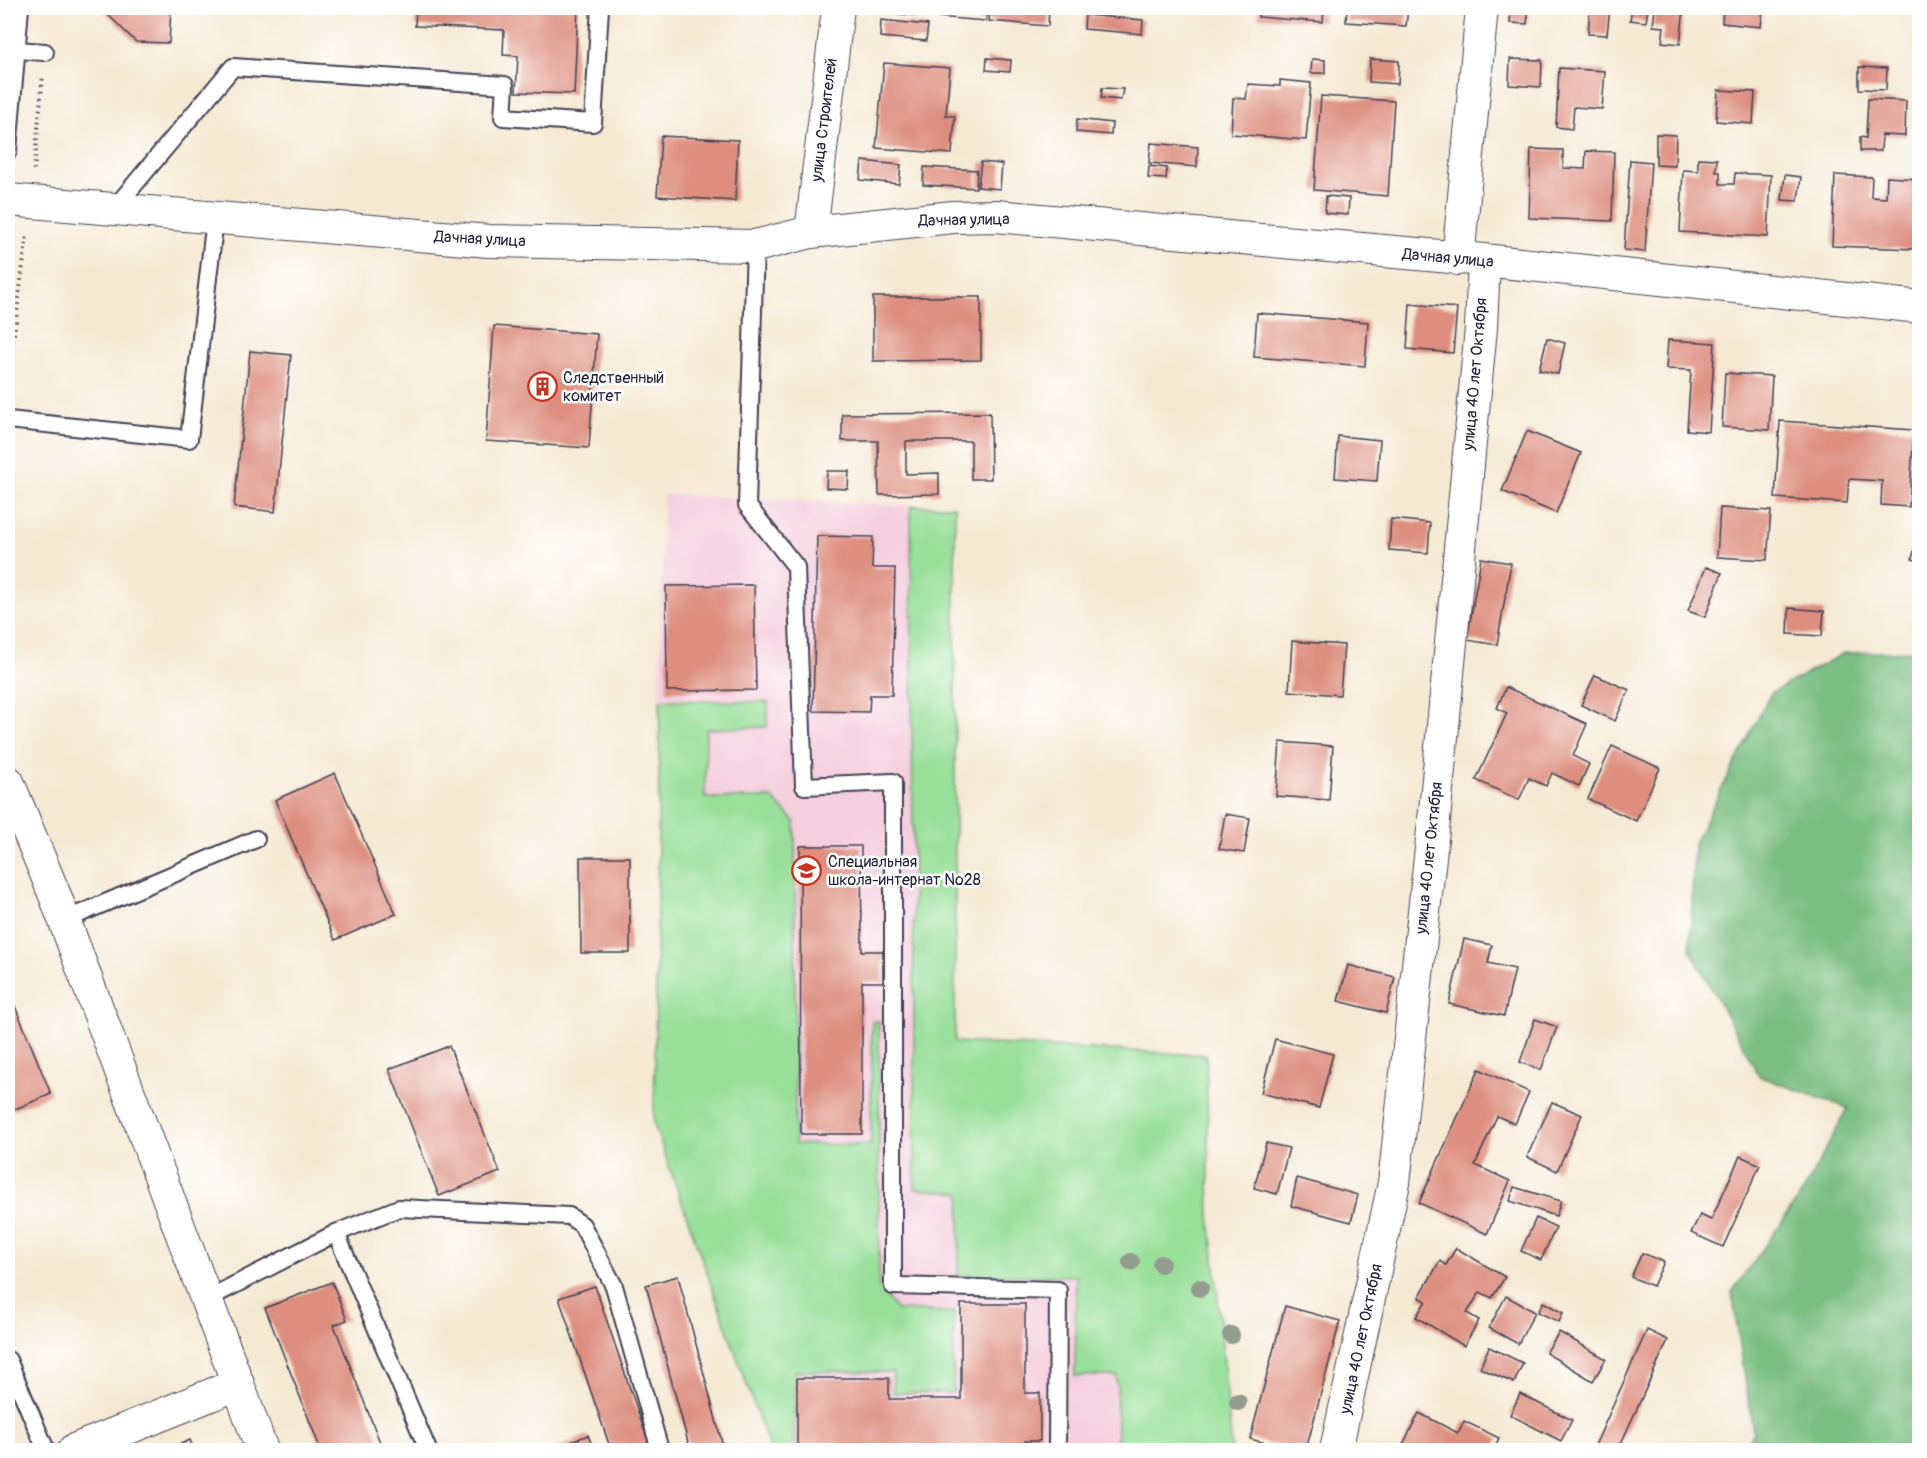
<svg xmlns="http://www.w3.org/2000/svg" width="1927" height="1458" font-family="Pangolin,sans-serif">
  <style>
    .built { fill: #f4cfdd }
    .green { fill: #98df99; stroke: #5d806a; stroke-width: 1.5 }
    .forest { fill: #7abe81; stroke: #4e705e; stroke-width: 1.5 }
    .building { fill: #dd8e7f }
    .lines { fill: none; stroke-linecap: round; stroke-linejoin: round }
    .service-casing { stroke: #424052; stroke-width: 20 }
    .minor-casing { stroke: #424052; stroke-width: 34 }
    .path { stroke: #424052; stroke-width: 4; stroke-dasharray: 1.5 4.5; stroke-linecap: butt }
    .service { stroke: #fff; stroke-width: 16 }
    .minor { stroke: #fff; stroke-width: 32 }
    .tree { fill: #949b8f }
    .labels { text-anchor: middle; dominant-baseline: central; stroke-width: 5; stroke-linejoin: round; paint-order: stroke }
    .street-label { font-size: 16px; fill: #22223b; stroke: #fff }
    .poi-label { font-size: 16px; fill: #22223b; stroke: #fff; text-anchor: start }
  </style>
  <rect width="100%" height="100%" fill="#fff"/>
  <filter id="ink" filterUnits="userSpaceOnUse"><feTurbulence type="fractalNoise" baseFrequency=".0167" numOctaves="2"/><feDisplacementMap in="SourceGraphic" scale="12" xChannelSelector="R" yChannelSelector="G"/><feConvolveMatrix kernelMatrix="1 2 1 2 8 2 1 2 1" color-interpolation-filters="sRGB"/></filter>
  <filter id="wash" filterUnits="userSpaceOnUse"><feTurbulence type="fractalNoise" baseFrequency=".008" numOctaves="4" result="noise"/><feDisplacementMap in="SourceGraphic" scale="24" xChannelSelector="R" yChannelSelector="G"/><feGaussianBlur stdDeviation="1.35" result="paint"/><feColorMatrix in="noise" values="0 0 0 0 0 0 0 0 0 0 0 0 0 0 0 0 0 1.4 0 .05"/><feComposite in="paint" operator="in"/></filter>
  <g filter="url(#wash)">
    <rect width="100%" height="100%" fill="#f4e9d3"/>
    <polygon class="built" points="663,494 911,506 955,506 955,1042 1206,1055 1210,1214 1232,1450 770,1450 654,1124"/>
    <g class="green">
      <polygon points="911,506 955,506 955,1042 1206,1055 1210,1214 1232,1450 1117,1450 1117,1376 1075,1376 1076,1276 958,1275 961,1193 915,1189"/>
      <polygon points="660,700 768,702 767,727 706,729 705,798 772,798 795,821 795,1144 871,1145 872,1022 879,1021 879,1288 897,1310 954,1312 953,1393 893,1393 893,1372 795,1371 794,1450 770,1450 654,1124"/>
    </g>
    <polygon class="forest" points="1919,651 1919,1450 1744,1450 1753,1432 1732,1292 1803,1192 1848,1108 1760,1077 1690,949 1694,843 1771,693 1844,653"/>
    <g id="blocks">
      <g class="building">
        <polygon points="101,8 171,8 169,43 136,42"/>
        <polygon points="416,8 578,8 574,94 516,92 518,56 503,55 504,30 415,26"/>
        <polygon points="876,8 987,8 986,21 875,12"/>
        <polygon points="990,8 1049,9 1048,26 989,21"/>
        <polygon points="1259,8 1324,8 1323,22 1258,17"/>
        <polygon points="1347,8 1408,8 1406,26 1346,22"/>
        <polygon points="1511,8 1529,8 1527,24 1510,23"/>
        <polygon points="1590,8 1610,8 1607,35 1588,34"/>
        <polygon points="1632,8 1648,9 1646,22 1630,20"/>
        <polygon points="1655,8 1684,8 1680,44 1662,42 1664,27 1653,26"/>
        <polygon points="1723,8 1763,8 1761,27 1722,23"/>
        <polygon points="1085,15 1143,20 1142,34 1084,29"/>
        <polygon points="881,20 928,25 926,41 880,37"/>
        <polygon points="987,58 1011,60 1010,72 986,70"/>
        <polygon points="1312,59 1325,60 1325,73 1311,73"/>
        <polygon points="1370,59 1399,61 1398,84 1369,82"/>
        <polygon points="1510,59 1542,60 1541,87 1509,85"/>
        <polygon points="884,63 950,68 946,116 955,116 952,154 876,148"/>
        <polygon points="1859,67 1887,68 1886,90 1859,89"/>
        <polygon points="1559,68 1605,71 1602,109 1574,107 1572,129 1556,127"/>
        <polygon points="1280,80 1311,83 1306,140 1231,134 1233,98 1246,99 1248,84 1280,86"/>
        <polygon points="1102,88 1123,89 1121,100 1101,98"/>
        <polygon points="1718,90 1755,92 1753,124 1716,121"/>
        <polygon points="1321,96 1394,101 1388,196 1314,190"/>
        <polygon points="1868,99 1906,101 1905,136 1882,135 1881,151 1860,151 1860,137 1866,138"/>
        <polygon points="1077,119 1112,123 1111,135 1076,132"/>
        <polygon points="1656,134 1676,135 1675,166 1656,165"/>
        <polygon points="661,136 738,140 735,201 657,196"/>
        <polygon points="1151,143 1198,147 1197,167 1149,163"/>
        <polygon points="1531,149 1563,150 1563,168 1585,169 1586,151 1614,152 1612,221 1529,218"/>
        <polygon points="1698,158 1717,159 1716,172 1720,172 1720,184 1734,184 1735,173 1771,175 1768,237 1680,232 1683,170 1698,171"/>
        <polygon points="1630,160 1651,162 1645,252 1624,250"/>
        <polygon points="862,161 901,165 899,184 860,180"/>
        <polygon points="981,162 1002,164 1000,189 978,187"/>
        <polygon points="1149,166 1167,168 1166,179 1148,178"/>
        <polygon points="924,167 977,170 976,188 923,185"/>
        <polygon points="1785,175 1801,177 1798,201 1782,200"/>
        <polygon points="1835,175 1872,177 1871,197 1886,198 1887,177 1917,179 1915,249 1832,246"/>
        <polygon points="1326,196 1349,198 1348,215 1325,213"/>
        <polygon points="873,297 981,297 981,360 873,361"/>
        <polygon points="1410,304 1457,308 1453,353 1407,349"/>
        <polygon points="1257,313 1368,322 1365,366 1254,357"/>
        <polygon points="494,326 597,334 589,448 486,441"/>
        <polygon points="1547,338 1565,343 1558,374 1539,370"/>
        <polygon points="1668,340 1715,343 1709,432 1687,430 1691,370 1666,369"/>
        <polygon points="250,351 291,355 275,512 234,507"/>
        <polygon points="1725,373 1772,376 1769,430 1722,427"/>
        <polygon points="990,413 991,479 971,479 971,441 906,441 906,474 939,473 939,494 879,495 878,441 842,441 842,414"/>
        <polygon points="1780,421 1914,430 1909,507 1881,505 1882,481 1849,479 1847,503 1775,498"/>
        <polygon points="1527,431 1581,453 1556,513 1502,491"/>
        <polygon points="1338,436 1380,440 1377,481 1335,478"/>
        <polygon points="827,471 849,471 848,489 826,488"/>
        <polygon points="1720,508 1771,511 1767,560 1717,557"/>
        <polygon points="1391,519 1430,523 1428,553 1389,550"/>
        <polygon points="1919,529 1920,529 1920,561 1912,559"/>
        <polygon points="817,536 873,537 872,568 895,568 892,695 870,695 869,712 813,711"/>
        <polygon points="1481,558 1511,563 1497,645 1467,640"/>
        <polygon points="1706,567 1722,573 1705,617 1688,611"/>
        <polygon points="754,585 756,690 667,691 666,586"/>
        <polygon points="1789,608 1824,611 1822,636 1788,634"/>
        <polygon points="1292,641 1344,645 1340,695 1289,691"/>
        <polygon points="1595,675 1629,690 1615,721 1581,705"/>
        <polygon points="1506,687 1587,724 1573,756 1589,764 1579,786 1552,773 1546,786 1529,778 1519,800 1476,780 1507,713 1497,708"/>
        <polygon points="1280,742 1333,746 1329,800 1276,796"/>
        <polygon points="1612,746 1660,768 1636,821 1588,799"/>
        <polygon points="335,773 396,914 335,940 275,800"/>
        <polygon points="1225,814 1250,818 1244,853 1219,849"/>
        <polygon points="800,846 861,846 862,951 883,951 883,982 862,982 862,1134 801,1134"/>
        <polygon points="580,857 630,857 630,953 581,953"/>
        <polygon points="1464,939 1492,945 1488,963 1515,969 1504,1016 1449,1004"/>
        <polygon points="1348,965 1395,977 1386,1013 1338,1001"/>
        <polygon points="8,989 51,1094 8,1112"/>
        <polygon points="1535,1019 1557,1027 1541,1070 1520,1062"/>
        <polygon points="1275,1039 1333,1054 1319,1108 1261,1093"/>
        <polygon points="449,1046 500,1172 439,1196 389,1069"/>
        <polygon points="1479,1069 1529,1092 1515,1124 1497,1116 1475,1165 1510,1181 1487,1234 1419,1203"/>
        <polygon points="1552,1102 1582,1115 1557,1171 1527,1157"/>
        <polygon points="1266,1143 1289,1148 1277,1194 1254,1188"/>
        <polygon points="1740,1156 1760,1165 1723,1247 1691,1233 1700,1215 1711,1220"/>
        <polygon points="1297,1178 1358,1195 1351,1222 1291,1206"/>
        <polygon points="1514,1187 1561,1201 1556,1216 1510,1201"/>
        <polygon points="1536,1218 1556,1227 1541,1260 1521,1251"/>
        <polygon points="1456,1248 1505,1277 1492,1298 1480,1292 1467,1313 1479,1320 1464,1346 1416,1317 1426,1301 1419,1297 1440,1261 1446,1265"/>
        <polygon points="1642,1253 1664,1262 1653,1286 1631,1277"/>
        <polygon points="678,1276 724,1450 690,1450 646,1285"/>
        <polygon points="332,1282 347,1320 334,1325 383,1450 321,1450 265,1308"/>
        <polygon points="595,1286 651,1450 611,1450 559,1298"/>
        <polygon points="1506,1296 1535,1312 1518,1344 1489,1328"/>
        <polygon points="1543,1302 1563,1313 1559,1322 1538,1312"/>
        <polygon points="961,1304 1025,1304 1025,1393 1040,1393 1040,1441 1025,1441 1025,1450 797,1450 797,1378 889,1378 889,1399 961,1399"/>
        <polygon points="1285,1306 1340,1321 1306,1450 1294,1450 1250,1439"/>
        <polygon points="1647,1330 1668,1340 1618,1450 1593,1450"/>
        <polygon points="1559,1332 1606,1359 1593,1381 1546,1353"/>
        <polygon points="1489,1347 1523,1363 1514,1383 1480,1368"/>
        <polygon points="1520,1394 1572,1420 1561,1441 1510,1415"/>
        <polygon points="1419,1413 1458,1433 1464,1421 1499,1438 1493,1450 1400,1450"/>
        <polygon points="588,1435 594,1450 550,1450"/>
        <polygon points="190,1440 194,1450 166,1450"/>
      </g>
    </g>
  </g>
  <g filter="url(#ink)">
    <use href="#blocks" fill-opacity="0" stroke="#424052" stroke-width="1.5"/>
    <g class="lines">
      <defs>
        <g id="service">
          <polyline points="17,50 45,52"/>
          <polyline points="8,151 20,8"/>
          <polyline points="113,210 233,67 505,85 503,117 593,123 600,8"/>
          <polyline points="755,246 747,505 796,567 804,786 893,782 893,1286 1058,1290 1057,1450"/>
          <polyline points="8,420 189,439 215,219"/>
          <polyline points="65,920 256,839"/>
          <polyline points="336,1233 399,1208 569,1216 582,1225 614,1286 660,1450"/>
          <polyline points="207,1299 336,1233 428,1450"/>
          <polyline points="8,1360 46,1450"/>
        </g>
        <g id="minor">
          <polyline points="8,200 489,241 755,246 811,232 953,217 996,216 1484,260 1920,307"/>
          <polyline points="811,232 838,8"/>
          <polyline points="1458,259 1482,8"/>
          <polyline points="8,782 56,898 238,1384"/>
          <polyline points="74,1450 238,1384 262,1450"/>
          <polyline points="1336,1450 1394,1183 1434,821 1481,328 1484,260"/>
        </g>
      </defs>
      <use href="#service" class="service-casing"/>
      <use href="#minor" class="minor-casing"/>
      <g class="path">
        <polyline points="34,170 43,76"/>
        <polyline points="8,382 27,234"/>
      </g>
      <use href="#service" class="service"/>
      <use href="#minor" class="minor"/>
    </g>
    <g class="tree">
      <circle cx="1131" cy="1262" r="9"/>
      <circle cx="1161" cy="1264" r="9"/>
      <circle cx="1200" cy="1288" r="9"/>
      <circle cx="1231" cy="1335" r="9"/>
      <circle cx="1238" cy="1402" r="9"/>
    </g>
  </g>
  <defs>
    <symbol id="building-ring" viewBox="-11 -11 22 22"><circle r="9.5" fill="#fff" stroke="#c8321e" stroke-width="1.5"/><path d="M-4-6H4V6H1V3H-1V6H-4ZM-2.5-4.3h1.7v1.8h-1.7ZM.8-4.3h1.7v1.8H.8ZM-2.5-1h1.7V.8h-1.7ZM.8-1h1.7V.8H.8Z" fill="#c8321e"/></symbol>
    <symbol id="school-ring" viewBox="-11 -11 22 22"><circle r="9.5" fill="#fff" stroke="#c8321e" stroke-width="1.5"/><path d="M0-5L7-2L0 1L-7-2ZM-4 1L0 2.5L4 1V4Q0 6-4 4Z" fill="#c8321e"/></symbol>
  </defs>
  <g fill-rule="evenodd">
    <use href="#building-ring" x="526" y="370" width="33" height="33"/>
    <use href="#school-ring" x="790" y="854" width="33" height="33"/>
  </g>
  <g class="labels">
    <g class="street-label">
      <text transform="translate(824 120) rotate(-83)">улица Строителей</text>
      <text transform="translate(964 220) rotate(-1)">Дачная улица</text>
      <text transform="translate(480 239) rotate(3)">Дачная улица</text>
      <text transform="translate(1448 258) rotate(5)">Дачная улица</text>
      <text transform="translate(1475 374) rotate(-85)">улица 40 лет Октября</text>
      <text transform="translate(1429 858) rotate(-84)">улица 40 лет Октября</text>
      <text transform="translate(1361 1339) rotate(-78)">улица 40 лет Октября</text>
    </g>
    <g class="poi-label">
      <text x="563" y="378">Следственный<tspan x="563" dy="18">комитет</tspan></text>
      <text x="828" y="862">Специальная<tspan x="828" dy="18">школа-интернат №28</tspan></text>
    </g>
  </g>
  <rect width="1927" height="1458" fill="none" stroke="#fff" stroke-width="30"/>
</svg>
